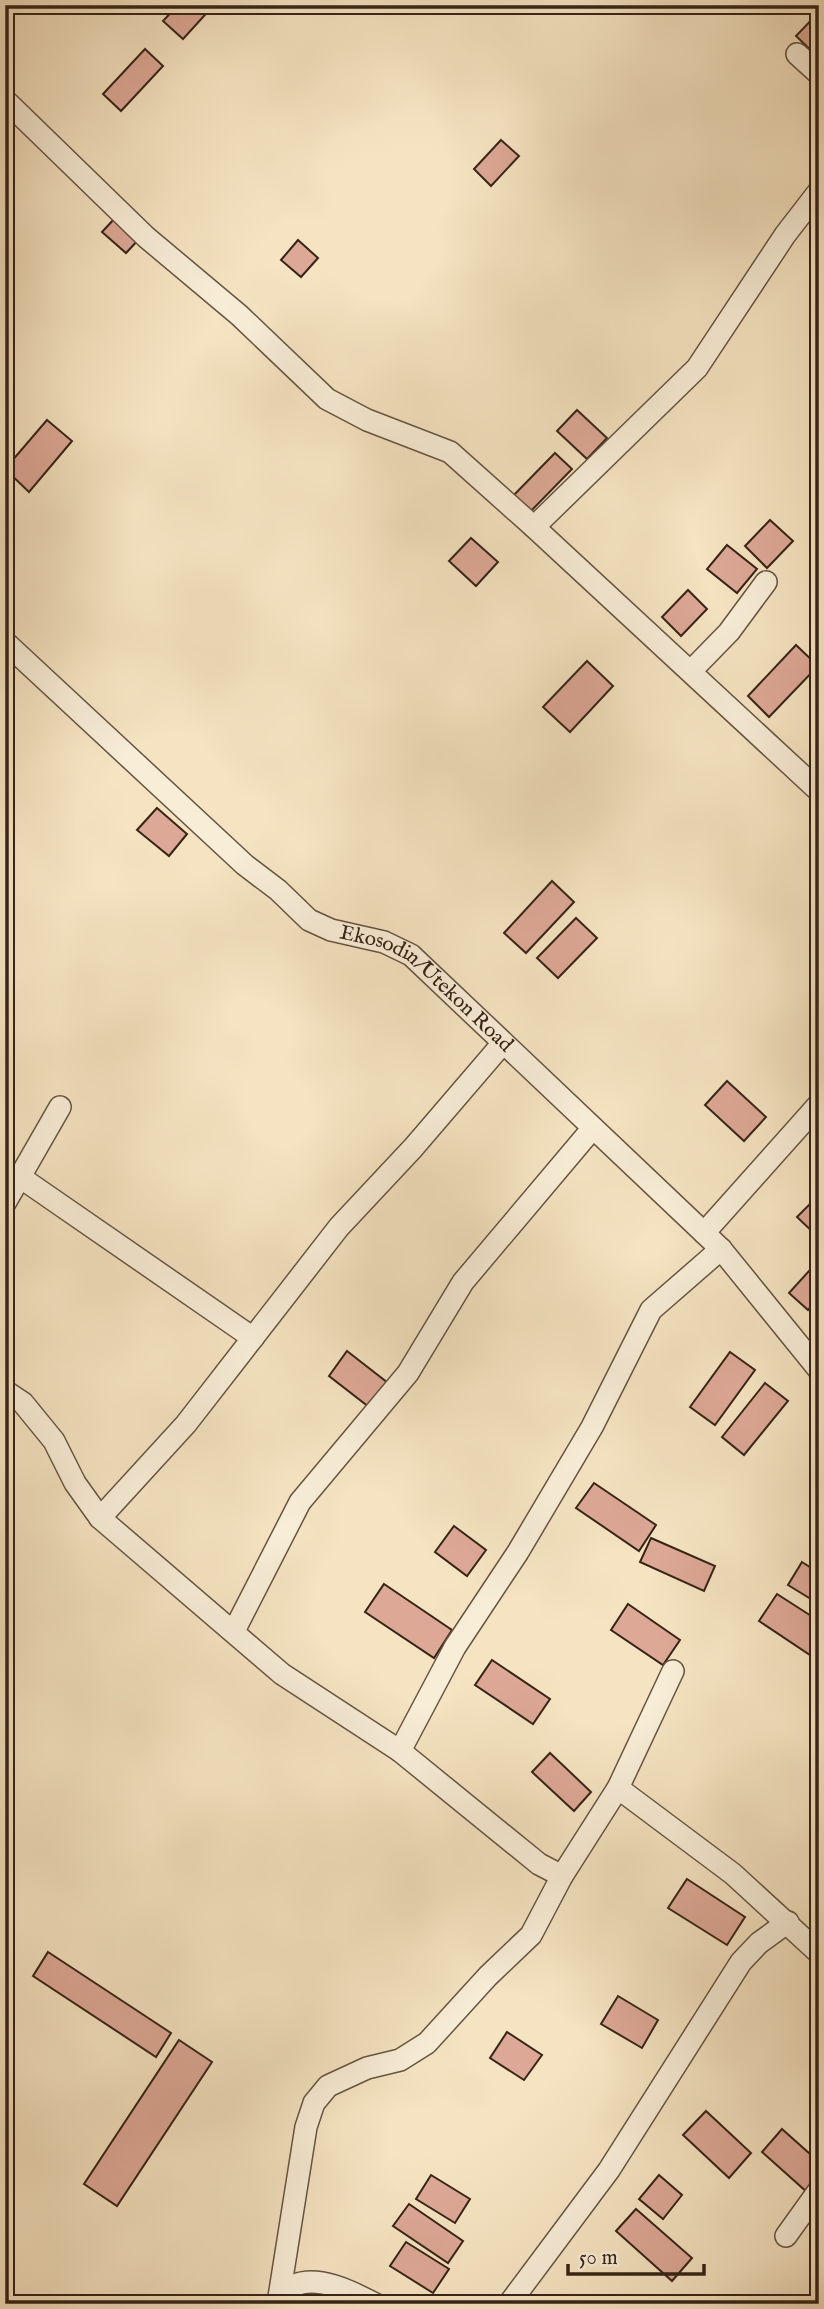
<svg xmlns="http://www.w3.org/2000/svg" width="824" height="2309" font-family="'IM FELL English',serif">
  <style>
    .building { fill: #dda896; stroke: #362417; stroke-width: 2 }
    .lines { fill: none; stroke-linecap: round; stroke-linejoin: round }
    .minor-casing { stroke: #665442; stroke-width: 24 }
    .minor { stroke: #f8edd7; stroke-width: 21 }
    .labels { text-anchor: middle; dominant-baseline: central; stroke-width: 6; stroke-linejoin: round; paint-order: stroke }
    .street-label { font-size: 21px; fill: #362417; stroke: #f8edd7 }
  </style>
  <rect width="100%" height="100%" fill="#f5e3c1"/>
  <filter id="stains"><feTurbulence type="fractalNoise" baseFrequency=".00286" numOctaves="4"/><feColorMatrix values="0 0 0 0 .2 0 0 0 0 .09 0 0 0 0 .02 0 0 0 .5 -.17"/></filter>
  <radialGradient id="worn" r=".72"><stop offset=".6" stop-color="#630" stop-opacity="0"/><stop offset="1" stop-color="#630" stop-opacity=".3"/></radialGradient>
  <g class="building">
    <polygon points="178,5 214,5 183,39 163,21"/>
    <polygon points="819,12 819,58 796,36"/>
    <polygon points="145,49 163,66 121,111 103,94"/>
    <polygon points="501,140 519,156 491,186 474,169"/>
    <polygon points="116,217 140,238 126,253 102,232"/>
    <polygon points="298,240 318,258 301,277 281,260"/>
    <polygon points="577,410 607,438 587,459 557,431"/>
    <polygon points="47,420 72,441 29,492 5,469"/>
    <polygon points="555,453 572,469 528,514 511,498"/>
    <polygon points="770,520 793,541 767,568 745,546"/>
    <polygon points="471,538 498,562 476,586 449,561"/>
    <polygon points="727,545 757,569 737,593 707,569"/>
    <polygon points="688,590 707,609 681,636 662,617"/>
    <polygon points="796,645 818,666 769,717 748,696"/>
    <polygon points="587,661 613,686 570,732 543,707"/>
    <polygon points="157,808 187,834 169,856 137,830"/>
    <polygon points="552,881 574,902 526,953 504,933"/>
    <polygon points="576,918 597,938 558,978 537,958"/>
    <polygon points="727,1081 766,1117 744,1141 705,1105"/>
    <polygon points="819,1195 819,1234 817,1236 797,1217"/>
    <polygon points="819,1260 819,1298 808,1310 789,1293"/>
    <polygon points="347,1351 388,1383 369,1407 329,1376"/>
    <polygon points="730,1352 755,1370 715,1425 690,1407"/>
    <polygon points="765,1383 788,1401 744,1455 722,1437"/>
    <polygon points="594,1483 656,1525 639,1551 576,1508"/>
    <polygon points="454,1526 486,1550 467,1576 435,1552"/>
    <polygon points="651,1538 715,1566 704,1591 640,1562"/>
    <polygon points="802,1562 819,1573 819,1604 788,1585"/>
    <polygon points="384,1584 452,1630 434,1658 365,1612"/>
    <polygon points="777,1594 819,1621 819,1654 816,1659 759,1621"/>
    <polygon points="628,1604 680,1640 663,1665 611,1630"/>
    <polygon points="492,1660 550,1699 533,1724 475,1685"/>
    <polygon points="550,1753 591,1792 574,1811 532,1772"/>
    <polygon points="687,1879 745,1917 727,1945 668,1908"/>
    <polygon points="48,1952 171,2033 156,2057 33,1976"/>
    <polygon points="618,1996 658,2020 642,2048 601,2024"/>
    <polygon points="507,2032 542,2055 524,2080 490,2058"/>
    <polygon points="179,2040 212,2062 117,2206 84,2184"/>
    <polygon points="706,2111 751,2153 729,2178 683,2135"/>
    <polygon points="782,2129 819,2162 819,2181 808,2193 762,2152"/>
    <polygon points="431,2175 470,2199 455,2223 416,2199"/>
    <polygon points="659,2175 682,2195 663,2219 639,2199"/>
    <polygon points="409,2204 463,2241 448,2263 393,2226"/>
    <polygon points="636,2209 692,2258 672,2281 616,2231"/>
    <polygon points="406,2242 449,2269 433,2293 390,2266"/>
    <polygon points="819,2287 819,2304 803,2304"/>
  </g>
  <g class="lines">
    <defs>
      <g id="minor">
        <polyline points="797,54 819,74"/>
        <polyline points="5,100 146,237 239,315 327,399 367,420 450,452 534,527 819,791"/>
        <polyline points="534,527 697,368 785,235 819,191"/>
        <path id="s1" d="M5 642 245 865 278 890 309 920 331 930 384 942 411 955 721 1249 819 1370"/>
        <polyline points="691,671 729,632 766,582"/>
        <polyline points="20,1177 253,1338"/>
        <polyline points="5,1203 60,1107"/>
        <polyline points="704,1233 819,1104"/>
        <polyline points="5,1391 23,1403 54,1441 75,1483 100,1518 282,1674 400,1751 539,1864 562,1876"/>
        <polyline points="100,1518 186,1424 339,1227 413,1148 503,1043"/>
        <polyline points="234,1631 300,1502 408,1373 463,1282 592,1129"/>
        <polyline points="400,1751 455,1647 518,1552 592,1427 651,1310 721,1249"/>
        <polyline points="618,1788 733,1874 819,1953"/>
        <polyline points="786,2236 819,2190"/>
        <polyline points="279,2297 306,2127 314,2103 328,2086 367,2068 400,2060 427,2043 488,1976 531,1935 562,1876 618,1788 673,1671"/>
        <path d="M276 2304C297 2263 346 2289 375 2304"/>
        <polyline points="509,2304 609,2170 741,1962 759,1943 788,1922"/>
      </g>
    </defs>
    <use href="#minor" class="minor-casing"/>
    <use href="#minor" class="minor"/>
  </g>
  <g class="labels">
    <g class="street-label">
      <text stroke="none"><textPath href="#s1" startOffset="551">Ekosodin/Utekon Road</textPath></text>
    </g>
  </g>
  <rect width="824" height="2309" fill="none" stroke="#f5e3c1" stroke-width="28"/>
  <rect x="7" y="7" width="810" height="2295" fill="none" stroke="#362417" stroke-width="3.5"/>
  <rect x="14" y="14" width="796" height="2281" fill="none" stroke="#362417" stroke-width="2"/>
  <path d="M568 2264v10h136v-10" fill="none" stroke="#362417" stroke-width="3.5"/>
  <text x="579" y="2264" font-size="21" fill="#362417" stroke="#f8edd7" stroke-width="5" paint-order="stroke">50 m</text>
  <rect width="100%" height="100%" filter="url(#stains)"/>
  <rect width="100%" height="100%" fill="url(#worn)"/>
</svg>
